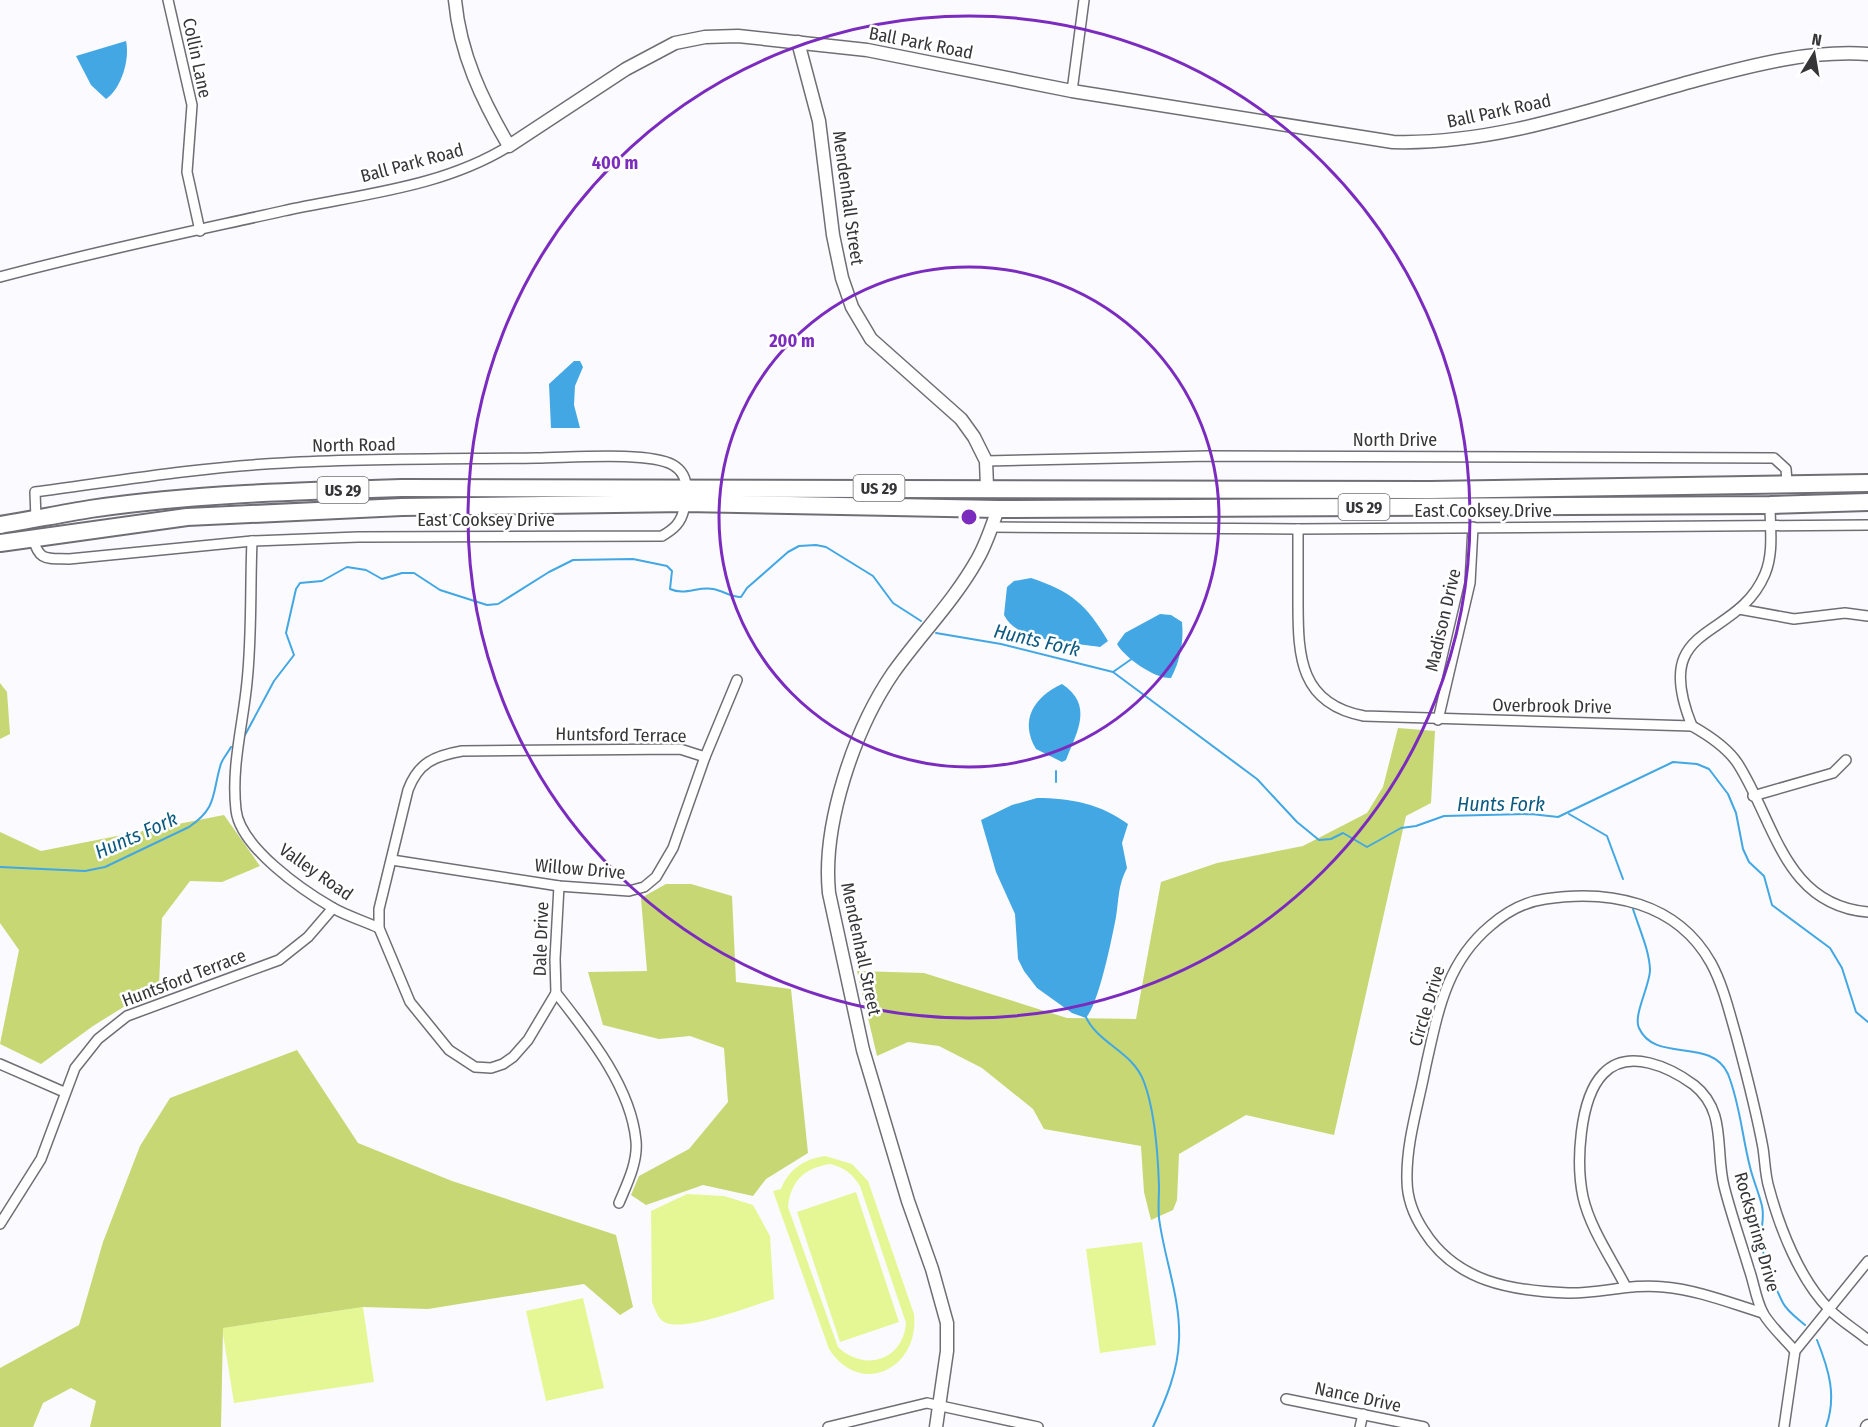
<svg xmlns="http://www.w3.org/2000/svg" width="1868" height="1427" font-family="'Fira Sans Condensed',sans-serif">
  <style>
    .green { fill: #e5f794; fill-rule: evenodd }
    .forest { fill: #c6d773 }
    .water { fill: #42a7e3 }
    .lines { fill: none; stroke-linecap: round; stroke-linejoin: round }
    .stream { stroke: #42a7e3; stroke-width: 2 }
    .street-casing { stroke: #706e75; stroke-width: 12 }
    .secondary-casing { stroke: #706e75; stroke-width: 15 }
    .highway-casing { stroke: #706e75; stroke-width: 20 }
    .street { stroke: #fff; stroke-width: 9 }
    .secondary { stroke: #fff; stroke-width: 12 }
    .highway { stroke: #fff; stroke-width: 16 }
    .ring { fill: none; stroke: #7b2cbf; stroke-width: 3 }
    .labels { text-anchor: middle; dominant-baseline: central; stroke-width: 5; stroke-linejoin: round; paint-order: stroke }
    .shield { fill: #fff; stroke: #727274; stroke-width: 1.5 }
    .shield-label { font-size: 16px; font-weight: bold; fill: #363538 }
    .street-label { font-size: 18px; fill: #363538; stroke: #fff }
    .water-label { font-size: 20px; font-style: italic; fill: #0c5a82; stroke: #fff }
    .centre { fill: #7b2cbf; stroke: #fff; stroke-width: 3 }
    .ring-label { font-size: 18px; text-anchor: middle; font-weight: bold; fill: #7b2cbf; stroke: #fff; stroke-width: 5; stroke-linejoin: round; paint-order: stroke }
  </style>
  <rect width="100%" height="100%" fill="#fbfaff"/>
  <g class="green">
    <path d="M825 1156 852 1164 868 1181 914 1314C920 1369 860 1398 829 1349L773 1191 781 1189C789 1169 804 1159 825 1156ZM830 1164C845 1168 852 1173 860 1186L906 1323C903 1361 864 1372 838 1347L788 1207C791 1181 804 1168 830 1164Z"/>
    <polygon points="856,1192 899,1322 840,1342 797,1212"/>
    <path d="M687 1194 724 1196 753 1205 770 1236 774 1299C751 1306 683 1333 664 1322 657 1318 655 1308 652 1302L651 1211Z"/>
    <polygon points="1142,1242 1156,1345 1100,1353 1086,1249"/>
    <polygon points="583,1298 604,1388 546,1401 526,1311"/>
    <polygon points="363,1307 374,1382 234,1403 222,1328"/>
  </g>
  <g class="forest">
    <polygon points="0,683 7,692 10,734 0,739"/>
    <polygon points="1398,728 1435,731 1431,803 1406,816 1334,1135 1246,1115 1179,1154 1177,1200 1173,1210 1151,1220 1144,1192 1141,1146 1044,1129 1033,1109 982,1068 939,1046 908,1042 877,1056 857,971 924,973 1067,1018 1136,1019 1161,882 1217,863 1303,846 1367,813 1383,787"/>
    <polygon points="224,815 260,866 222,882 190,881 162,918 159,985 93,1026 41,1064 0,1044 19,950 0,923 0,832 41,851"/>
    <polygon points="666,884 691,884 732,896 736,982 791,989 808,1153 766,1179 753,1196 703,1185 646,1205 631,1195 639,1176 689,1149 728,1102 724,1048 690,1036 659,1039 603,1025 588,972 647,971 641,898"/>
    <polygon points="297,1050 358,1143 452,1181 616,1235 633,1307 620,1315 584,1284 428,1309 363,1307 223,1328 221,1427 90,1427 96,1401 71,1388 43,1403 33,1427 0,1427 0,1368 79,1325 103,1242 140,1146 170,1098"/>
  </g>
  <g class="water">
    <path d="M126 41C130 58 122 88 106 99L91 85 76 56Z"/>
    <polygon points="574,361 580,361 583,367 575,386 574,405 580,428 551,428 549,384"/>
    <path d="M1031 578C1072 592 1086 604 1108 641L1100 647C1071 642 1018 643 1004 615L1007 587 1014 581Z"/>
    <path d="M1160 614 1171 615 1182 622C1184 642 1180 661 1171 678 1155 679 1125 658 1117 644L1125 633Z"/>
    <path d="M1062 684C1094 705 1077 732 1066 760L1062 762 1036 749C1019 720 1034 697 1062 684Z"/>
    <path d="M1037 798C1070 798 1101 804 1128 824L1122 843 1127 868C1118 885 1119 898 1116 917 1112 938 1099 1003 1086 1018L1072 1013 1037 988 1024 971 1018 959 1015 914 996 872 981 820 1012 805Z"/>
  </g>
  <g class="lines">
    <g class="stream">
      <polyline points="936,633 1001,644 1113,672 1257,779 1297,822 1319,840 1331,839 1343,833 1367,847 1401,828 1416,826 1444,816 1531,814 1558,817 1673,762 1697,764 1709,769 1728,794 1736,813 1743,849 1749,862 1764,876 1772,905 1830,948 1842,968 1856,1012 1868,1022"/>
      <polyline points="1113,672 1133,658"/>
      <path d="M245 735 274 681 294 655 286 633 296 589 300 583 322 581 347 567 366 570 382 579 402 573H414L440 590 487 605 498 604 549 572 573 560 633 559 667 566 672 571 670 589C685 596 698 586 713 589 724 591 730 597 741 597L747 588 788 552 799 546 816 545 826 547 873 576 893 603 921 621"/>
      <polyline points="1056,782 1056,771"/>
      <polyline points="1569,814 1607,836 1623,879"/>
      <path d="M0 867 85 871 105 867 189 827C217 808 212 795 220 767 221 760 228 753 231 747"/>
      <path d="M1633 909C1639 928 1650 952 1650 971 1649 987 1633 1016 1639 1028 1655 1064 1711 1036 1728 1074 1740 1104 1742 1136 1750 1167 1753 1180 1759 1193 1762 1206 1765 1219 1760 1230 1761 1243 1763 1256 1776 1290 1783 1303 1787 1311 1798 1319 1805 1325"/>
      <path d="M1085 1015C1097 1044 1133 1051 1144 1082 1155 1111 1158 1156 1159 1186 1159 1197 1158 1208 1159 1218 1164 1258 1181 1299 1179 1340 1178 1371 1166 1399 1153 1427"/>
      <path d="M1817 1340C1829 1370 1837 1396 1826 1427"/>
    </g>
    <defs>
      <g id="street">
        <polyline points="168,0 192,105 187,172 200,231"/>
        <polyline points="1072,91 1084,0"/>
        <path d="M0 277C93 252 189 232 283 211 360 194 441 188 509 146"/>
        <polyline points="986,461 1208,456 1774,458 1786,469 1787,482"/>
        <polyline points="991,527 1298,529 1868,525"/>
        <path d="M1298 529C1298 553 1298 578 1298 603 1298 657 1300 704 1364 716L1692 726C1708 735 1727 747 1738 764 1775 822 1784 905 1868 912"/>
        <path d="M33 538C39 562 47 558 69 559L252 541 358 537 662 536C674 529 681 523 684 509 688 493 689 474 673 465 649 451 567 458 537 458 453 459 367 458 283 463 200 467 117 481 35 492L36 519"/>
        <path d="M252 541C250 588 252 635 247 682 243 725 231 766 236 810 240 847 302 890 333 908 347 916 364 921 379 928"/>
        <polyline points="1739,609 1794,619 1845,613 1868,616"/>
        <polyline points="1438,720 1470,583 1473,527"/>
        <path d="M1692 726C1649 620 1736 643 1765 574 1774 552 1770 528 1770 505"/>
        <polyline points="1753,796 1833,773 1846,760"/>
        <polyline points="392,860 559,886 629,891 644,887 656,877 673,848 705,757 737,680"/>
        <path d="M556 993 528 1040 513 1057 503 1064 491 1068 475 1067 449 1050 410 1002 379 928V909L408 790C418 763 434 756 462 751L680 749 705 757"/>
        <path d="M556 993C589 1035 631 1087 636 1141 638 1162 627 1184 619 1203"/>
        <polyline points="556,993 555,959 559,886"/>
        <polyline points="0,1064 64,1092"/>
        <polyline points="0,1224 41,1159 75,1068 98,1039 127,1016 279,960 308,937 333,908"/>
        <path d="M1626 1287C1611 1258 1590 1228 1583 1197 1576 1164 1579 1099 1603 1074 1628 1047 1671 1068 1694 1085 1727 1111 1715 1150 1724 1186 1731 1214 1741 1242 1749 1269 1754 1283 1756 1300 1763 1313 1770 1326 1785 1339 1795 1351"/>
        <path d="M1763 1313C1730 1303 1698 1290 1664 1287 1631 1283 1600 1294 1568 1293 1512 1291 1456 1282 1424 1231 1414 1216 1407 1199 1407 1180 1406 1142 1419 1103 1426 1065 1438 1012 1446 963 1490 926 1506 912 1523 902 1545 899 1609 889 1677 902 1711 963 1723 985 1729 1011 1736 1035 1746 1072 1756 1110 1763 1148 1765 1161 1765 1175 1769 1188 1780 1229 1800 1280 1830 1310 1841 1321 1856 1330 1868 1340"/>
        <polyline points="1286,1399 1424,1427"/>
        <polyline points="828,1427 927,1403 1038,1427"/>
        <polyline points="1360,1427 1363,1414"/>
        <polyline points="1784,1427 1795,1351 1868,1261"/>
      </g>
      <g id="secondary">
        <path d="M455 0C460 54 482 100 509 146L626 69 675 43 705 37 738 36 867 50 1072 91 1393 142C1497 145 1598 107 1697 80 1753 65 1809 50 1868 54"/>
        <polyline points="798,42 819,121 833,235 842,278 852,307 871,339 961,419 974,437 986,461 987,487"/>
        <path d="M936 1427 947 1351V1323L932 1269 908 1201 863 1050 829 893C822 825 854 730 893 673 920 635 954 601 977 560 986 545 992 526 998 509"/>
        <polyline points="1867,1427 1868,1426"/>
      </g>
      <g id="highway">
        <path d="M0 525C30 520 60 514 90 509 193 494 299 491 403 488L1430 490 1868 483"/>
        <polyline points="0,543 187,517 402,507 686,503 998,509 1770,505 1868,502"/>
      </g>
    </defs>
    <use href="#street" class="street-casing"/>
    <use href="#secondary" class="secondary-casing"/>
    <use href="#highway" class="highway-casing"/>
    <use href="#street" class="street"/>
    <use href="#secondary" class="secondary"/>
    <use href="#highway" class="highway"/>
  </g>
  <g class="ring">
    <circle cx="969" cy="517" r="250"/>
    <circle cx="969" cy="517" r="501"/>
  </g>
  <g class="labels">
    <g class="shield">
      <rect x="853.5" y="475" width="51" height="26" rx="4.5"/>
      <rect x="317.5" y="477" width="51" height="26" rx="4.5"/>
      <rect x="1338.5" y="494" width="51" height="26" rx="4.5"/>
    </g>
    <g class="shield-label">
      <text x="879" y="488">US 29</text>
      <text x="343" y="490">US 29</text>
      <text x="1364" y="507">US 29</text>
    </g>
    <g class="street-label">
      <text transform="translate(921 43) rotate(11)">Ball Park Road</text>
      <text transform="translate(197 58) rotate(78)">Collin Lane</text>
      <text transform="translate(1499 111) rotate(-12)">Ball Park Road</text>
      <text transform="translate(412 163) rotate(-15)">Ball Park Road</text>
      <text transform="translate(848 198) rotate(82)">Mendenhall Street</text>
      <text x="1395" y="440">North Drive</text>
      <text transform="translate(354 445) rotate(-1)">North Road</text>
      <text x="1483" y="511">East Cooksey Drive</text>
      <text x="486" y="520">East Cooksey Drive</text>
      <text transform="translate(1443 620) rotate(-77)">Madison Drive</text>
      <text transform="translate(1552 706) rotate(1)">Overbrook Drive</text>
      <text transform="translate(621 735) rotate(1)">Huntsford Terrace</text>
      <text transform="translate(580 869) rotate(5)">Willow Drive</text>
      <text transform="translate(316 872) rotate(35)">Valley Road</text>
      <text transform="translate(541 939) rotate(-88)">Dale Drive</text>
      <text transform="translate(861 949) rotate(78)">Mendenhall Street</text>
      <text transform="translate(184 978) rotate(-21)">Huntsford Terrace</text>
      <text transform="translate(1427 1006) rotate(-73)">Circle Drive</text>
      <text transform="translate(1757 1232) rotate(74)">Rockspring Drive</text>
      <text transform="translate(1358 1397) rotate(12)">Nance Drive</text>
    </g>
    <g class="water-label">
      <text transform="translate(1037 640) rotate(13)">Hunts Fork</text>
      <text x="1501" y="804">Hunts Fork</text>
      <text transform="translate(136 835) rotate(-24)">Hunts Fork</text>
    </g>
  </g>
  <circle cx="969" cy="517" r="9" class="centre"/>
  <g class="ring-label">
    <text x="615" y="169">400 m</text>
    <text x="792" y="347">200 m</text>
  </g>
  <g transform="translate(1814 54) rotate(11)" stroke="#ffffff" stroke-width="4.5" paint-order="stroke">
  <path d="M0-4.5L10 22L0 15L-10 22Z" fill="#363538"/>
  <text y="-9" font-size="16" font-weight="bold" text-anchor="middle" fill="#363538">N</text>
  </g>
</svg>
